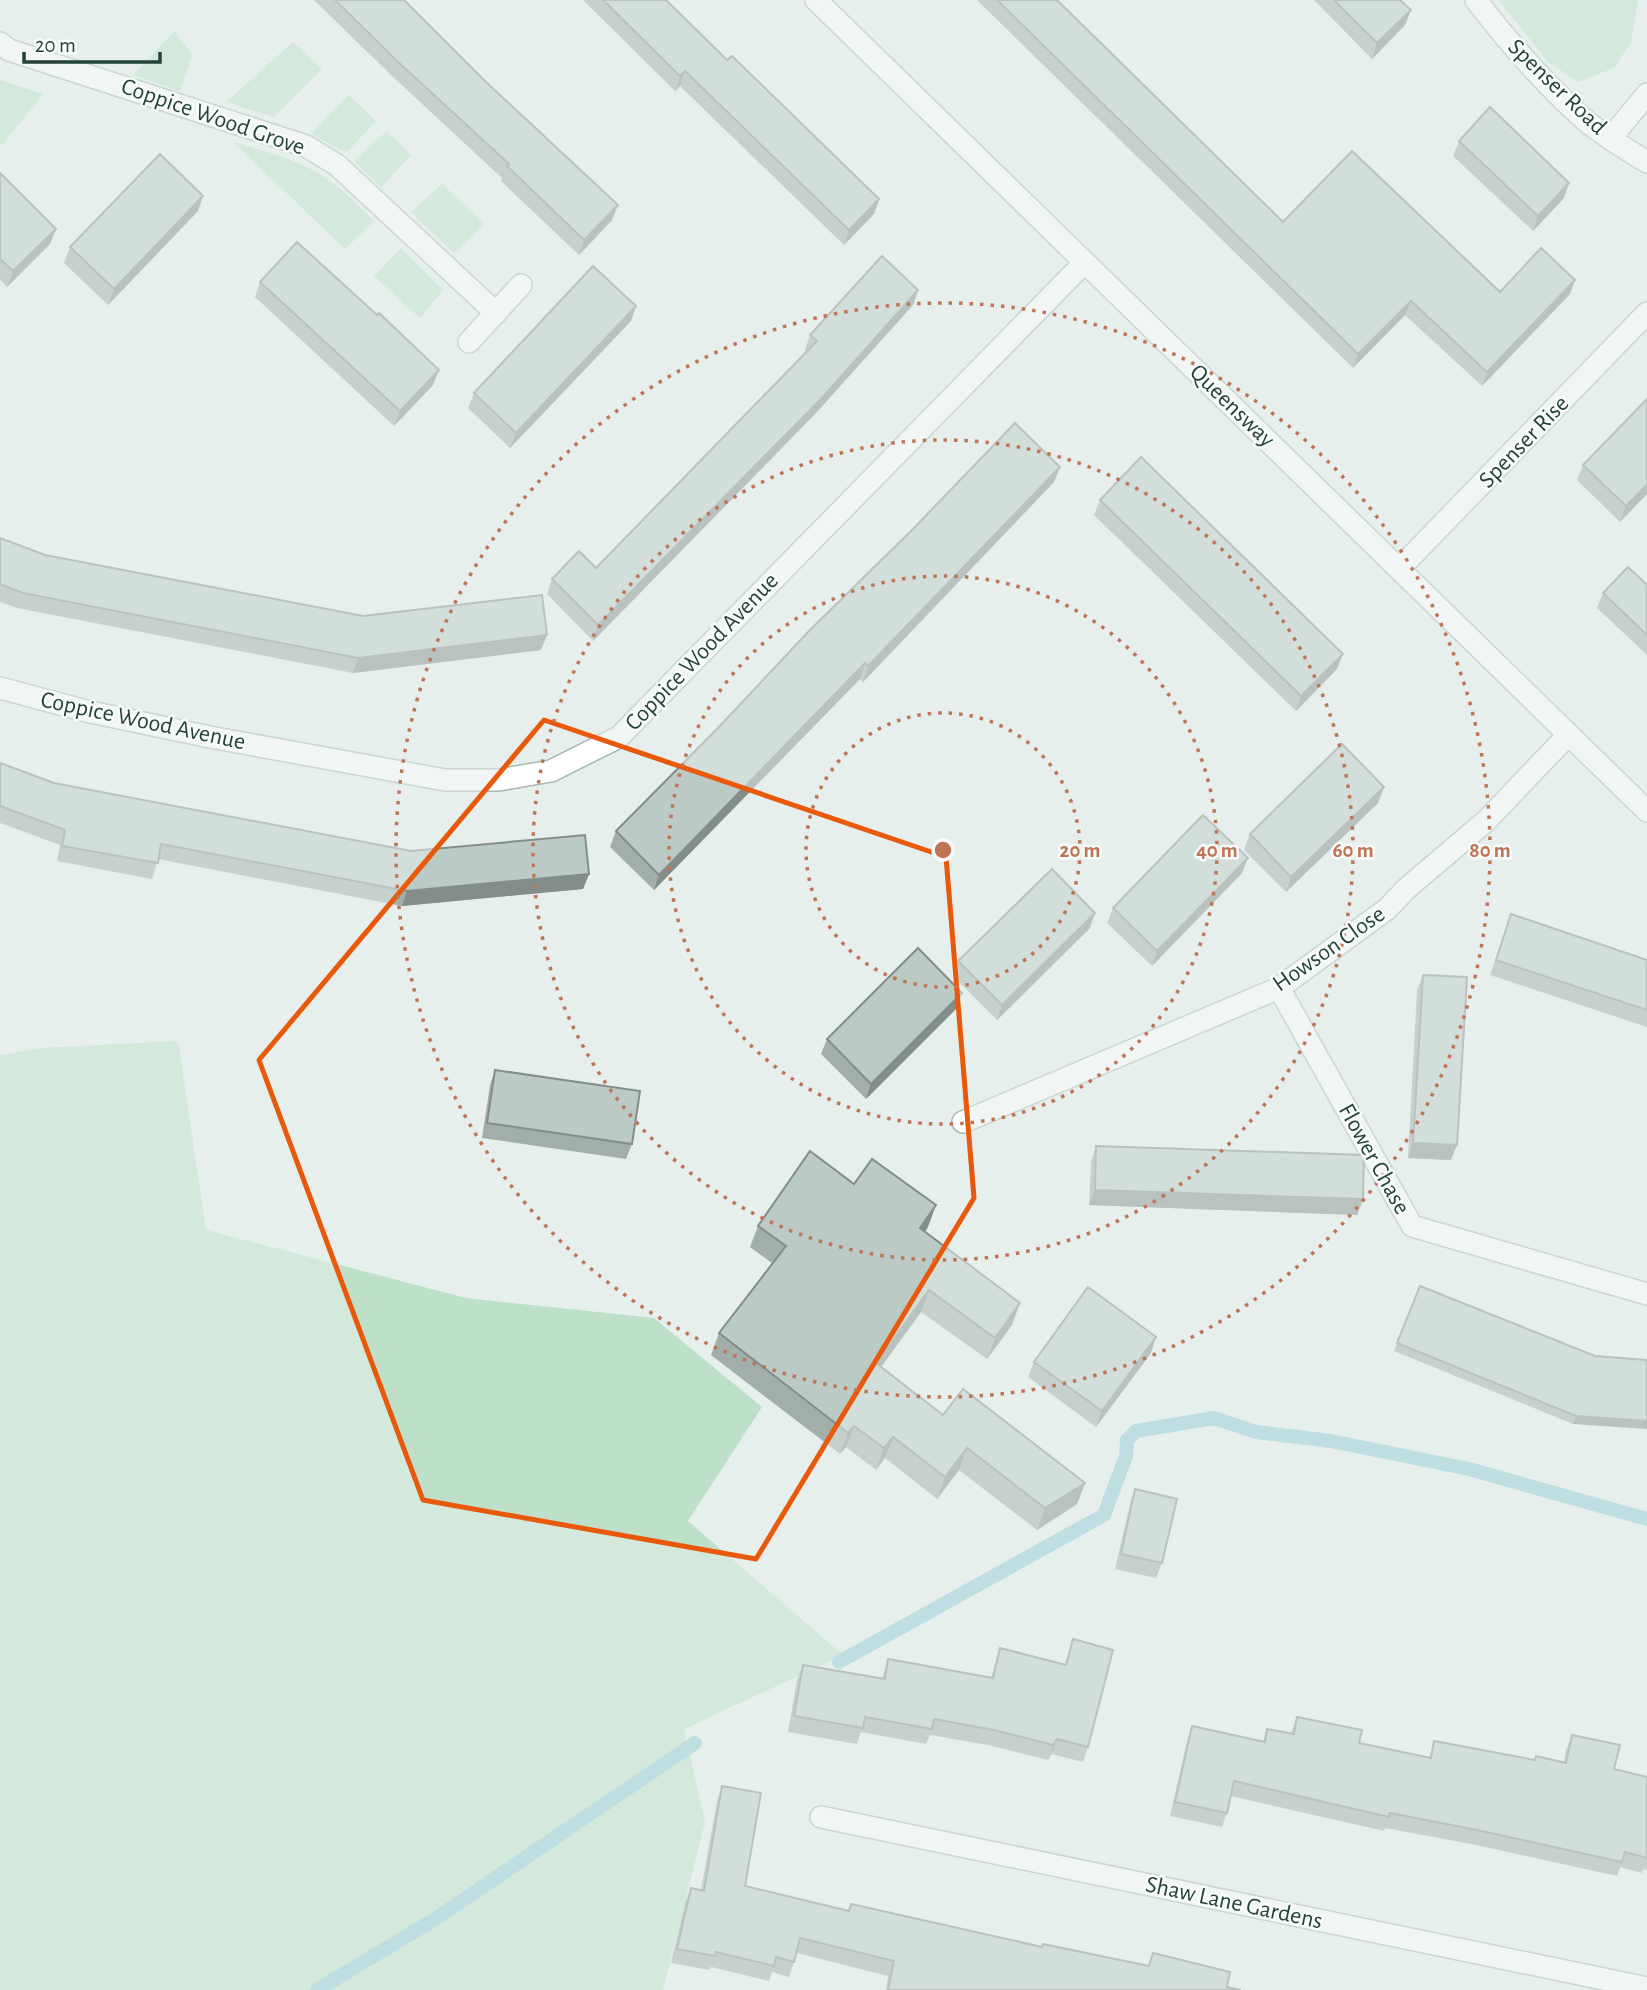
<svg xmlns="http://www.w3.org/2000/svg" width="1647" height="1990" font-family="'Alegreya Sans',sans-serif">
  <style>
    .green { fill: #bfe0c8 }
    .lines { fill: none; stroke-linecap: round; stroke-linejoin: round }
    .stream { stroke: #8ec9d4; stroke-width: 14 }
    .street-casing { stroke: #a8b8b2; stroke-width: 24 }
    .secondary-casing { stroke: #a4bbb3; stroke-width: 24 }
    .street { stroke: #fff; stroke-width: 21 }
    .secondary { stroke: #fff; stroke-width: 21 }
    .wall { fill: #a1aea9 }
    .shaded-wall { fill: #838d89 }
    .building { fill: #bbcac4; stroke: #838d89; stroke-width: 2 }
    .marked { fill: none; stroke: #e8590c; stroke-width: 5; stroke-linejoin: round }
    .ring { fill: none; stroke: #c07456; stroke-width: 3.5; stroke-dasharray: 3.5 7 }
    .labels { text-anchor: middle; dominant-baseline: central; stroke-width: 5; stroke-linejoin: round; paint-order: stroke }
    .street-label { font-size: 24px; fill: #24423a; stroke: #f7fbf9 }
    .centre { fill: #c07456; stroke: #f7fbf9; stroke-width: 3.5 }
    .ring-label { font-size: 21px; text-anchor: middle; font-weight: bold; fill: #c07456; stroke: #f7fbf9; stroke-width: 5; stroke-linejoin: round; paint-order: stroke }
  </style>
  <rect width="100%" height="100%" fill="#e6efeb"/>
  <g class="green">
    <polygon points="1499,0 1638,0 1631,42 1614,68 1578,82 1548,62"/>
    <polygon points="175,31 192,55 180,91 133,75"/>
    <polygon points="293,42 322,69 274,117 226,102"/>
    <polygon points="0,80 43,94 2,145 0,143"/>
    <polygon points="349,95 376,121 348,151 341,150 311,134"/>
    <polygon points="387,131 411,155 381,187 354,161"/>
    <path d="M233 142C268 152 305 161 334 184 348 195 361 208 374 221L345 249Z"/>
    <polygon points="442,184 484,224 454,253 411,212"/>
    <polygon points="401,248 443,290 420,318 374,276"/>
    <polygon points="178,1041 206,1230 466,1298 654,1318 762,1407 688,1521 843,1655 684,1729 705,1822 663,1990 0,1990 0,1055 40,1048"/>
  </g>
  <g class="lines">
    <g class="stream">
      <polyline points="839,1662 1104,1515 1126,1456 1127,1440 1136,1431 1214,1418 1256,1432 1331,1441 1469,1469 1647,1519"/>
      <polyline points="317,1990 432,1921 695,1743"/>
    </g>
    <defs>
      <g id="street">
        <path d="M1476 0C1509 43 1544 84 1585 120 1604 136 1626 149 1647 162"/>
        <polyline points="0,43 9,50 306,146 337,165 496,313"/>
        <polyline points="1610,139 1647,94"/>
        <polyline points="469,342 521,285"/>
        <polyline points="1399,569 1647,313"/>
        <polyline points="0,688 86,711 210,737 445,780 499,780 551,771 619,737 1084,263"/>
        <polyline points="1279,988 1412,1226 1647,1294"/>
        <polyline points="963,1122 1279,988 1387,909 1406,889 1486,821 1568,735"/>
        <polyline points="821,1817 1647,1988"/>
      </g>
      <polyline id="secondary" points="816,0 1647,811"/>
    </defs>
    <use href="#street" class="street-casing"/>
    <use href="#secondary" class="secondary-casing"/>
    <use href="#street" class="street"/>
    <use href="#secondary" class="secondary"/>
  </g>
  <g class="wall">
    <polygon points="314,0 404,0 612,220 579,255 501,181 502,178 392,76"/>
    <polygon points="583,0 666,0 727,60 879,199 874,214 844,245 680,86 675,91"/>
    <polygon points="977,0 1057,0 1283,222 1500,292 1570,294 1482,386 1405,315 1353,368"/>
    <polygon points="1314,0 1400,0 1411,10 1405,25 1372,59"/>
    <polygon points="1459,141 1564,198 1533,231 1453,156"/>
    <polygon points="0,173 50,244 7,287 0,279"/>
    <polygon points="198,211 108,305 64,263 70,247"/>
    <polygon points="260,282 433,385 394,426 255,297"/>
    <polygon points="918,290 913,305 815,414 593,641 547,594 552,579 596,568 807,352 805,350 810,335"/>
    <polygon points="636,306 631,321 510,448 468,408 474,393"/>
    <polygon points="1583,465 1647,494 1620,522 1577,480"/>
    <polygon points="1060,467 1054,482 863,682 860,679 654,890 610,847 616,831"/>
    <polygon points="1100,500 1337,669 1296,711 1094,515"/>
    <polygon points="0,538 45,555 541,650 353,673 17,608 0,602"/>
    <polygon points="1647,585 1647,655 1597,608 1603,593"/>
    <polygon points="0,763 54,783 411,851 589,874 583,889 402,906 158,859 152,879 57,861 60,845 0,823"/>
    <polygon points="1378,803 1286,892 1244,850 1250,834"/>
    <polygon points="1242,873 1152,966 1107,923 1113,908"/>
    <polygon points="1511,914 1647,960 1647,1027 1490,975"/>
    <polygon points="1090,928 997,1020 953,976 958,961"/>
    <polygon points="1423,975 1451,1160 1408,1158 1417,990"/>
    <polygon points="957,1008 866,1099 821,1054 827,1039"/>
    <polygon points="495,1070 632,1144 626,1159 482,1138 490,1085"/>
    <polygon points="1096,1146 1363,1199 1357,1215 1089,1205 1091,1161"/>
    <polygon points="854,1184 928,1227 925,1232 1012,1325 987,1359 921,1312 881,1367 943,1415 1085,1483 1077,1504 1037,1530 959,1470 937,1499 885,1458 876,1470 846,1447 840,1454 711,1355 719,1333 772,1263 750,1247 758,1226"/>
    <polygon points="1420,1286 1595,1356 1647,1360 1573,1424 1394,1351"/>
    <polygon points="1151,1353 1096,1427 1028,1377 1034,1362"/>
    <polygon points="1135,1489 1162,1563 1156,1578 1115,1569 1130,1504"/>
    <polygon points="1073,1639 1088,1747 1083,1762 1051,1754 1048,1760 988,1745 930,1735 926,1744 861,1732 857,1744 788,1732 797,1680 803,1665 882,1678 888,1659 991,1678 1000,1648 1065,1664"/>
    <polygon points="1297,1717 1359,1743 1429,1758 1434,1741 1534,1760 1536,1756 1564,1762 1566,1750 1572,1735 1614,1769 1647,1777 1647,1870 1643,1869 1642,1873 1620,1867 1617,1876 1471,1844 1385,1828 1384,1831 1231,1796 1227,1813 1222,1827 1170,1816 1187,1741 1192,1726 1263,1742 1267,1729 1291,1733"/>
    <polygon points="722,1786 745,1886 848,1911 851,1904 1042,1947 1148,1966 1153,1953 1227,1987 1241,1990 886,1990 888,1976 797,1953 789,1977 772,1972 769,1981 711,1967 709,1970 671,1963 685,1903 691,1888 701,1890 717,1801"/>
  </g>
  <g class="shaded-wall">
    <polygon points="1411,10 1405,25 1372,59 1377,43"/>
    <polygon points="685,71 680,86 675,91 680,76"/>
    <polygon points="1569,183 1564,198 1533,231 1538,216"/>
    <polygon points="203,196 198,211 108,305 114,289"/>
    <polygon points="879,199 874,214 844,245 849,230"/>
    <polygon points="618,205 612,220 579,255 584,240"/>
    <polygon points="56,229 50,244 7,287 13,271"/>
    <polygon points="1575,280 1570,294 1482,386 1487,372"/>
    <polygon points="918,290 913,305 815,414 593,641 598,625"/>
    <polygon points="1411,301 1405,315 1353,368 1358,354"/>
    <polygon points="636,306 631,321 510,448 516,433"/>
    <polygon points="439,370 433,385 394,426 400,411"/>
    <polygon points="1060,467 1054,482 863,682 868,666"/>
    <polygon points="1647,485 1647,494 1620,522 1626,506"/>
    <polygon points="547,635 541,650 353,673 358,658"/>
    <polygon points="1343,654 1337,669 1296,711 1301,696"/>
    <polygon points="865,663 860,679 654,890 659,875"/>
    <polygon points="1384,787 1378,803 1286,892 1291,877"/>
    <polygon points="1248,858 1242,873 1152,966 1157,951"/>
    <polygon points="589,874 583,889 402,906 407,891"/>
    <polygon points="1095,913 1090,928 997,1020 1002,1005"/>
    <polygon points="962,993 957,1008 866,1099 871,1084"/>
    <polygon points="1413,1143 1457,1145 1451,1160 1408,1158"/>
    <polygon points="1095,1190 1363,1199 1357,1215 1089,1205"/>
    <polygon points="936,1205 928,1227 912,1250 920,1228"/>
    <polygon points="929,1290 921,1312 868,1385 876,1363"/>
    <polygon points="1020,1303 1012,1325 987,1359 995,1338"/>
    <polygon points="1156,1337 1151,1353 1096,1427 1102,1411"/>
    <polygon points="1576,1416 1647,1421 1647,1429 1573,1424"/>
    <polygon points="854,1426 846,1447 840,1454 848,1433"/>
    <polygon points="893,1437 885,1458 876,1470 884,1448"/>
    <polygon points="967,1448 959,1470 937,1499 945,1477"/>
    <polygon points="1085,1483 1077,1504 1037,1530 1045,1508"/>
    <polygon points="1057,1739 1051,1754 1048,1760 1053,1745"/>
  </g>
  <g class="building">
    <polygon points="335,0 404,0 485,81 618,205 584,240 507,166 509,164 397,61"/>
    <polygon points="603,0 666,0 727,60 732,56 879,199 849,230 685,71 680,76"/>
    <polygon points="997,0 1057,0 1283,222 1352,151 1500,292 1541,248 1575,280 1487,372 1411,301 1358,354"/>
    <polygon points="1334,0 1400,0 1411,10 1377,43"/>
    <polygon points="1490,107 1569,183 1538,216 1459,141"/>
    <polygon points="160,154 203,196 114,289 70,247"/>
    <polygon points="0,173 56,229 13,271 0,259"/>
    <polygon points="297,242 377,315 379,313 439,370 400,411 260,282"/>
    <polygon points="882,256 918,290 821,399 598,625 552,579 579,551 596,568 817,341 810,335"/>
    <polygon points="593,266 636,306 516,433 474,393"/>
    <polygon points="1647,399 1647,485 1626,506 1583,465"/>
    <polygon points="1015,423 1060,467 868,666 865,663 659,875 616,831 717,729 809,631 914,528"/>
    <polygon points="1141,457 1343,654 1301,696 1100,500"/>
    <polygon points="0,538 45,555 363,616 542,595 547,635 358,658 23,593 0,584"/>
    <polygon points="1628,567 1647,585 1647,635 1603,593"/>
    <polygon points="1342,744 1384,787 1291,877 1250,834"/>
    <polygon points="0,763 54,783 411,851 585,835 589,874 407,891 161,844 158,863 62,846 65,830 0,806"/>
    <polygon points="1203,815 1248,858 1157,951 1113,908"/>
    <polygon points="1052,869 1095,913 1002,1005 958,961"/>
    <polygon points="1511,914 1647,960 1647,1010 1496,960"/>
    <polygon points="918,948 962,993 871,1084 827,1039"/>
    <polygon points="1423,975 1467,977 1457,1145 1413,1143"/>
    <polygon points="495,1070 640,1091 632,1144 487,1123"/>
    <polygon points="1096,1146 1364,1155 1363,1199 1095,1190"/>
    <polygon points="810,1151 854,1184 872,1159 936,1205 920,1228 1020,1303 995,1338 929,1290 876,1363 943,1415 963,1389 1085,1483 1045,1508 967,1448 945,1477 893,1437 884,1448 854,1426 848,1433 719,1333 786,1246 758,1226"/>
    <polygon points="1420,1286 1595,1356 1647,1360 1647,1421 1576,1416 1397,1343"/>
    <polygon points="1088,1287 1156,1337 1102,1411 1034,1362"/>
    <polygon points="1135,1489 1177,1499 1162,1563 1121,1554"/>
    <polygon points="1073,1639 1113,1650 1088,1747 1057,1739 1053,1745 994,1730 934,1719 932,1729 865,1717 863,1728 794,1716 803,1665 885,1679 888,1659 993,1678 1000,1648 1066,1665"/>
    <polygon points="1297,1717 1362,1730 1359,1743 1431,1758 1434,1741 1535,1760 1536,1756 1566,1763 1572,1735 1620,1745 1614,1769 1647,1777 1647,1858 1625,1852 1622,1862 1477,1830 1390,1813 1389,1817 1234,1781 1227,1813 1175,1802 1192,1726 1265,1742 1267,1729 1294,1734"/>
    <polygon points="722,1786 761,1793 745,1886 849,1911 851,1904 1042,1947 1043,1944 1149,1966 1153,1953 1230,1972 1227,1987 1241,1990 888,1990 894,1961 800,1938 794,1962 776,1957 774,1966 716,1952 715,1956 677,1949 691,1888 704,1891"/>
  </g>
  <path d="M0 0H1647V1990H0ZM544 720 946 857 974 1198 756 1559 423 1500 259 1060Z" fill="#e6efeb" fill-opacity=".55" fill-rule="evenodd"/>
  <path class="marked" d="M544 720 946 857 974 1198 756 1559 423 1500 259 1060Z"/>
  <g class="ring">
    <circle cx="943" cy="850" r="137"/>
    <circle cx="943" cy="850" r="274"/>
    <circle cx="943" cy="850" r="410"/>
    <circle cx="943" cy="850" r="547"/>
  </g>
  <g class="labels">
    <g class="street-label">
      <text transform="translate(1557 87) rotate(44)">Spenser Road</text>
      <text transform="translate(213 117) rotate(19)">Coppice Wood Grove</text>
      <text transform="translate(1232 406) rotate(44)">Queensway</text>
      <text transform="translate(1524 442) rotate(-46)">Spenser Rise</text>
      <text transform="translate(702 652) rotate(-46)">Coppice Wood Avenue</text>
      <text transform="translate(143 721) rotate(12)">Coppice Wood Avenue</text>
      <text transform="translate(1329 949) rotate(-35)">Howson Close</text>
      <text transform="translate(1374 1159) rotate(61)">Flower Chase</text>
      <text transform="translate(1234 1903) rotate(12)">Shaw Lane Gardens</text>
    </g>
  </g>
  <circle cx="943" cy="850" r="10" class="centre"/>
  <g class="ring-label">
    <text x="1080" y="857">20 m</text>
    <text x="1217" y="857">40 m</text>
    <text x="1353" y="857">60 m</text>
    <text x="1490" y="857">80 m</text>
  </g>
  <path d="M24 52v10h136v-10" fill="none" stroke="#24423a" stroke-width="3.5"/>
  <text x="35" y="52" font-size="21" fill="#24423a" stroke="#f7fbf9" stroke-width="5" paint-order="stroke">20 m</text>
</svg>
